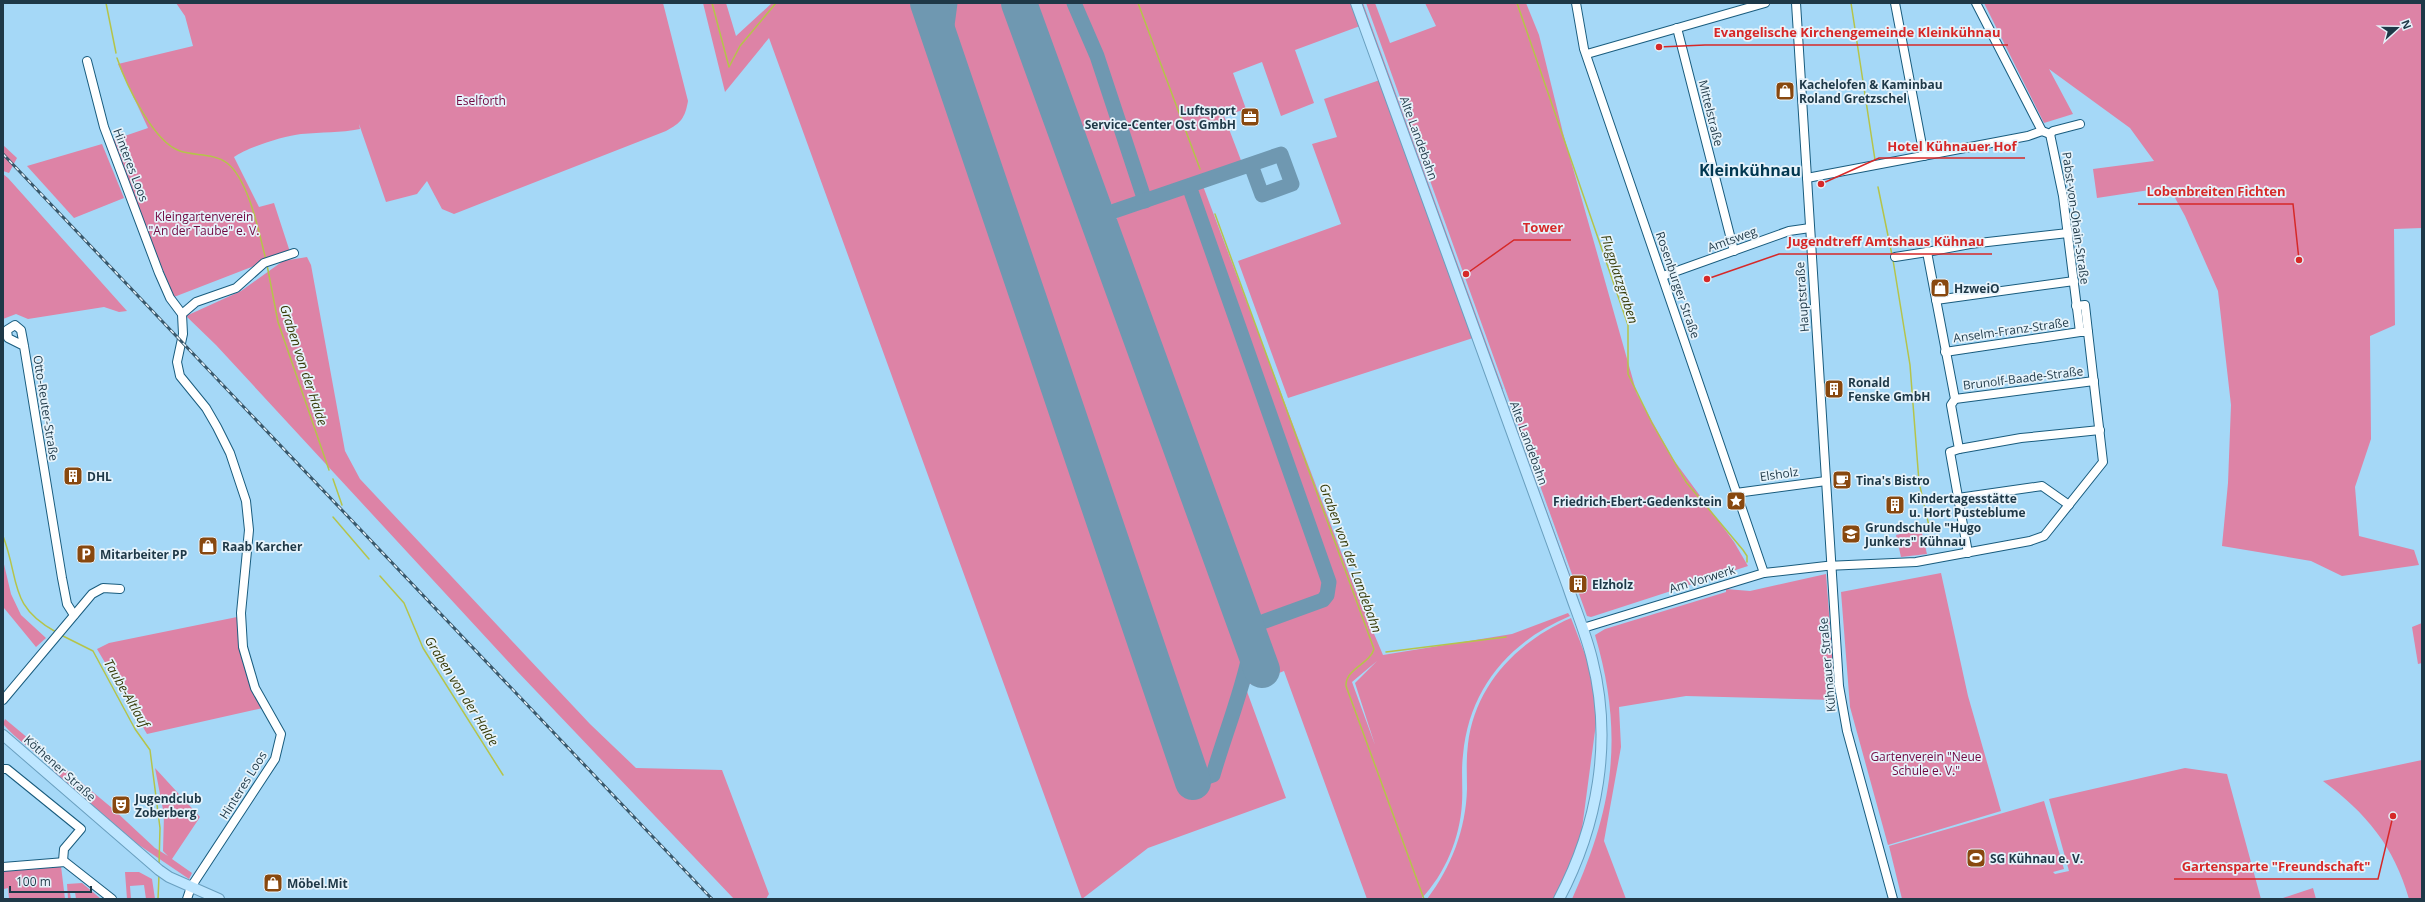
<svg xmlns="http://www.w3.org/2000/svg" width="2425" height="902" font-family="'Open Sans',sans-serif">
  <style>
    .green { fill: #dd83a6; fill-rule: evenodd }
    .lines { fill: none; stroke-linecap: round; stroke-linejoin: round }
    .stream { stroke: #b5c44a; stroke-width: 1.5 }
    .taxiway { stroke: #6f98b1; stroke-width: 15 }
    .runway { stroke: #6f98b1; stroke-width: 36 }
    .minor-casing { stroke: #195c7e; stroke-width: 10 }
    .major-casing { stroke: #699fbf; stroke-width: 12 }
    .minor { stroke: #fff; stroke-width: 8 }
    .major { stroke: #bde6ff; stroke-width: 10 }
    .rail-casing { stroke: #39586b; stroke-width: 3 }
    .rail { stroke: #e6f3fb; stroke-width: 1.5; stroke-dasharray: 4.5; stroke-linecap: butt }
    .labels { text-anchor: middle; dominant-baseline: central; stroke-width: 3.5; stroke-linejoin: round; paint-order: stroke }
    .poi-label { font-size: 12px; font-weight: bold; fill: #1e3847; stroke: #e6f3fb; text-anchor: start }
    .park-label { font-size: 12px; fill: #710840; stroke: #e6f3fb }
    .street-label { font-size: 12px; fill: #1e3847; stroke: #e6f3fb }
    .water-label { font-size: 13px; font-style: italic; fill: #363b08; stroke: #e6f3fb }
    .district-label { font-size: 16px; font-weight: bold; fill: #013750; stroke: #e6f3fb }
    .leader { fill: none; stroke: #d62828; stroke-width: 1.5 }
    .callout-dot { fill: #d62828; stroke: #e6f3fb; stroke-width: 1.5 }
    .callout-label { font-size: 13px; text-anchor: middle; font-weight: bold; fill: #d62828; stroke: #e6f3fb; stroke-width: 3.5; stroke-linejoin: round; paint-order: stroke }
  </style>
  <rect width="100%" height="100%" fill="#a5d8f7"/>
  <g class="green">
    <path d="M176 3H663L688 101C685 118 681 123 666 131L454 214 442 209 427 181 417 194 386 202 359 124 360 129C340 133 322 132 301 134 284 136 248 147 234 157L259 207 274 203 290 252 174 297 110 141 148 128 118 64 193 46 185 16Z"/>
    <polygon points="703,3 726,3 736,36 772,3 1008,3 1248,661 1255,682 1245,686 1286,798 1148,848 1082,899 769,38 725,92"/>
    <polygon points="1030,3 1353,3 1360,26 1295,50 1314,103 1281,116 1262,62 1233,73 1246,109 1224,116 1242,163 1116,206 1101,199"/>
    <polygon points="1359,3 1363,3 1503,389 1501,390"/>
    <polygon points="1366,3 1375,3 1390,43 1436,26 1425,3 1526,3 1539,35 1563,133 1637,394 1673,459 1734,542 1748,566 1591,617 1587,616"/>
    <polygon points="1984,3 2422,3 2422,228 2394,229 2395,325 2370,336 2371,439 2355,487 2359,536 2414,550 2419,565 2342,576 2311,561 2222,546 2228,483 2231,405 2218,291 2185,216 2169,187 2097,198 2093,169 2154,161 2130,128 2049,69 2073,114 2044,123"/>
    <polygon points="1380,80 1473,338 1288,398 1238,261 1341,224 1312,144 1337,137 1324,99"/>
    <polygon points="102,144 124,198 74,218 27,166"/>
    <polygon points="3,145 17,158 9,173 3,171"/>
    <polygon points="3,174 8,178 127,311 119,312 104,307 28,319 16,314 3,319"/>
    <path d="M1203 186 1355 589 1383 655 1512 634 1568 613 1570 616C1510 641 1469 688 1463 755 1461 771 1463 787 1462 803 1460 838 1445 874 1421 899H1367L1284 671 1274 675 1261 639 1267 626 1264 616 1250 609 1111 228 1119 215ZM1377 661 1355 683 1375 745 1352 682Z"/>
    <polygon points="307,257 311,265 345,451 360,479 590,724 636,768 722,770 769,894 766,899 734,899 516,670 216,345 186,316 241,291 283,261"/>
    <polygon points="1503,391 1574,586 1584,617 1500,392"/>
    <polygon points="1921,529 1927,554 1901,557 1896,535"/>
    <polygon points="3,560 11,594 21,615 46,638 36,647 4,608"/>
    <polygon points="1941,573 1968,696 2001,811 1888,845 1850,707 1841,592"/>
    <path d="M1826 574 1833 666V700L1686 696 1619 707 1621 747 1604 841 1626 899H1572C1614 807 1624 733 1595 635L1605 629 1726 592V589L1750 591Z"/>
    <path d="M237 617C240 650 246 678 263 708L147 734 97 649 109 643Z"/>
    <path d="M1571 618 1588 662 1597 716 1581 836 1567 875 1554 899H1427C1451 868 1466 829 1467 789 1467 774 1466 759 1468 744 1475 685 1518 641 1571 618Z"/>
    <polygon points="2422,623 2422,663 2418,664 2412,627"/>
    <path d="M5 719 112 808 155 848 168 856 163 851 164 815 155 768 200 817 172 859 192 873 189 879 136 843 57 775C43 755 19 743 3 724Z"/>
    <path d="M2422 760V899H2409C2394 846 2366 813 2323 781Z"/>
    <polygon points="2185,768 2227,774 2261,899 1902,899 1889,846 2044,801 2064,869 2053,872 2055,874 2069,871 2049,799"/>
    <polygon points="61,866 65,899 9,899 8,888 4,889 3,871"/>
    <polygon points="125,872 139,872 152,879 155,899 146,899 144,885 130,886 131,899 127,899"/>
    <polygon points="82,883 101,899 76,899 75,892 70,893 71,899 68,899 67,884"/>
    <polygon points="2313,888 2316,899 2280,899"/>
  </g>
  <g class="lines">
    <g class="stream">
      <polyline points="106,3 116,53"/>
      <polyline points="712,3 729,67 740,46 776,3"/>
      <polyline points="1138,3 1200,169"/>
      <polyline points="1517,3 1628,325 1628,374 1652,423 1686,482 1743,550 1747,556 1747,562"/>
      <polyline points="1851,3 1875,160"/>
      <path d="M117 58C126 84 153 142 180 151 194 156 214 153 227 163 249 180 259 233 266 260"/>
      <polyline points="1878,187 1892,255"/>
      <path d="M1215 214 1374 649C1370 664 1345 669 1346 686L1424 899"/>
      <polyline points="1893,260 1910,365 1919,482 1929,526"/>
      <polyline points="267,265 278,322 329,470"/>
      <polyline points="333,479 342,505"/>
      <polyline points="333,517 369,559"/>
      <path d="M3 536C20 580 8 606 56 632"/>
      <polyline points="380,576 404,603 423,648 503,775"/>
      <polyline points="61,635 93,651 135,729 150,750 160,828 159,865"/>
      <polyline points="1386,652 1506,637"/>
      <polyline points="158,899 159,875"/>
    </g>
    <g class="taxiway">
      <polyline points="1074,3 1097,56 1145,201"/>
      <polyline points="944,48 950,3"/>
      <polyline points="1189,186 1329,582 1327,595 1323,600 1246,628"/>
      <polyline points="1097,217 1281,154 1292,184 1262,195 1251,165"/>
      <path d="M1193 782 1213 775C1224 737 1239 700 1248 661L1257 657"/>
    </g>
    <g class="runway">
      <polyline points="928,3 1193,782"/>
      <polyline points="1019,3 1262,670"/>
    </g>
    <defs>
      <g id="minor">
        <polyline points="1576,3 1584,49 1764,573"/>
        <polyline points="1796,3 1839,686 1847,731 1893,899"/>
        <polyline points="1895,3 1924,156"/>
        <polyline points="1976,3 2042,131"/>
        <polyline points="1677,28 1734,251"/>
        <polyline points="1587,54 1765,3"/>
        <polyline points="87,61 104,127 159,273 170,298 182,314 183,334 177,362 180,376 206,408 217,427 230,453 246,501 249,530 241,613 243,647 255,688 281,734 275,759 191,887 187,899"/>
        <polyline points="2050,134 2053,131 2080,124"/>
        <polyline points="1807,178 2028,136 2042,131 2050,134"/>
        <polyline points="1895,257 1927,252"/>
        <polyline points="1663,276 1789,231 1810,228"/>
        <polyline points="1936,300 2074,281"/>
        <polyline points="2076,306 2085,305 2088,332"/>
        <polyline points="182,314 196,302 236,288 264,263 294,253"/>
        <polyline points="24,346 8,338 7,330 15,325 21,330 24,346 62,578 67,604 74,615"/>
        <polyline points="1945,352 2080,332"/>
        <polyline points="1955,399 2094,381"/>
        <polyline points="1959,449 2021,438 2100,430"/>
        <polyline points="1736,493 1826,481"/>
        <polyline points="1958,498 2042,486 2069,505"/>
        <polyline points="1968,553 1950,452 1959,449 1951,405 1955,399 1927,252 1970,244 2068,233"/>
        <polyline points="1583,628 1764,573 1826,566 1916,562 2030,541 2044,536 2103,462 2088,332 2080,332 2063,196 2050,134"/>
        <polyline points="3,700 92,594 103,588 120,589"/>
        <polyline points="3,769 7,769 81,829 64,849 63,861"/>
        <polyline points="3,867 65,862 112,899"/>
      </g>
      <g id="major">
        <path d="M1356 3 1568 587C1576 611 1586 634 1592 659 1613 741 1598 825 1559 899"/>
        <polyline points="3,735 159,870 169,877 219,899"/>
      </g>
    </defs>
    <use href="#minor" class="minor-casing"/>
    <use href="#major" class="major-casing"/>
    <use href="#minor" class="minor"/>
    <use href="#major" class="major"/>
    <defs>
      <polyline id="rail" points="3,154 712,899"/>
    </defs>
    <use href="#rail" class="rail-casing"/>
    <use href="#rail" class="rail"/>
  </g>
  <defs>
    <symbol id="shop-square" viewBox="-11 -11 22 22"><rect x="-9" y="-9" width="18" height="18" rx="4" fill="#88480f" stroke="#e6f3fb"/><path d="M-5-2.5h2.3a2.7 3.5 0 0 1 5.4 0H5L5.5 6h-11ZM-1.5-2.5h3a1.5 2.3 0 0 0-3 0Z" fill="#fff"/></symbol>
    <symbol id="office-square" viewBox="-11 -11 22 22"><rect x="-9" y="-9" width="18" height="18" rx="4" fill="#88480f" stroke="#e6f3fb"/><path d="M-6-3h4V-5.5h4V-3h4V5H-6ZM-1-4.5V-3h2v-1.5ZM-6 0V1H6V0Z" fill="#fff"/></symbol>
    <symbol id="building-square" viewBox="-11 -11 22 22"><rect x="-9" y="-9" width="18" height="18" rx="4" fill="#88480f" stroke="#e6f3fb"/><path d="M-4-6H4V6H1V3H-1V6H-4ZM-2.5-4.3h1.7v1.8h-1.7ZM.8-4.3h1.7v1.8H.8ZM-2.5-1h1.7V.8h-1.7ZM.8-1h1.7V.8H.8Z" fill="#fff"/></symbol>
    <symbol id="cafe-square" viewBox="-11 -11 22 22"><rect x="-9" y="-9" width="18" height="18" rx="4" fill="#88480f" stroke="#e6f3fb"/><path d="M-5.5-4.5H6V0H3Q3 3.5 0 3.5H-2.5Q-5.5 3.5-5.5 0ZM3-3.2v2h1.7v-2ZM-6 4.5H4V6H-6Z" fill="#fff"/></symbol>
    <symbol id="sight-square" viewBox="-11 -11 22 22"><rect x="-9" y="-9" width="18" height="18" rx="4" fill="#88480f" stroke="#e6f3fb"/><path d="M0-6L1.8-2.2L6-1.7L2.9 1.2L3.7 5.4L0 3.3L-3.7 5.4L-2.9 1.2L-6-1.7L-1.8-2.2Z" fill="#fff"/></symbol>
    <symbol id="school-square" viewBox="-11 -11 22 22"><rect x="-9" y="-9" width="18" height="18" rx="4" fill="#88480f" stroke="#e6f3fb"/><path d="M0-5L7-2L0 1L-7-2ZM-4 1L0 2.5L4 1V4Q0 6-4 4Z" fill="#fff"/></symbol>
    <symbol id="parking-square" viewBox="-11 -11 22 22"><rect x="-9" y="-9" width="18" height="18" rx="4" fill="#88480f" stroke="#e6f3fb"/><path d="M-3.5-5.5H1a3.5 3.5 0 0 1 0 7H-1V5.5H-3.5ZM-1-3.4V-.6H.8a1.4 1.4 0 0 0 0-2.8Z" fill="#fff"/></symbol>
    <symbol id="theatre-square" viewBox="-11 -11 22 22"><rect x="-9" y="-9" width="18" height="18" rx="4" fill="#88480f" stroke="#e6f3fb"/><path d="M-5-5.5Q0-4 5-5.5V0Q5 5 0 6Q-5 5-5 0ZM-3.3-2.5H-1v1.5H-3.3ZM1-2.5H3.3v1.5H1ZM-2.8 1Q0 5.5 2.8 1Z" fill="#fff"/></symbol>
    <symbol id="stadium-square" viewBox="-11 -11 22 22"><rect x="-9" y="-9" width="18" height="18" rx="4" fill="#88480f" stroke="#e6f3fb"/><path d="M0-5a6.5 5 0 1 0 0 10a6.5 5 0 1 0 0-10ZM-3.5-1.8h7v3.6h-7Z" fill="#fff"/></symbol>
  </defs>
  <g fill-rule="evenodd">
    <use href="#shop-square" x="1774" y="80" width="22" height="22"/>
    <use href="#office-square" x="1239" y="106" width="22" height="22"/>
    <use href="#shop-square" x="1929" y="277" width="22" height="22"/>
    <use href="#building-square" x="1823" y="378" width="22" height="22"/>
    <use href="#building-square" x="62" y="465" width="22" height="22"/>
    <use href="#cafe-square" x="1831" y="469" width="22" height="22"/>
    <use href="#sight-square" x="1725" y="490" width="22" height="22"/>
    <use href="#building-square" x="1884" y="494" width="22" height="22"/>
    <use href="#school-square" x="1840" y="523" width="22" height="22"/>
    <use href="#shop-square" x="197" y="535" width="22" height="22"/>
    <use href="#parking-square" x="75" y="543" width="22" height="22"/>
    <use href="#building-square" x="1567" y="573" width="22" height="22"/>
    <use href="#theatre-square" x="110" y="794" width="22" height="22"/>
    <use href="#stadium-square" x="1965" y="847" width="22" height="22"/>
    <use href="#shop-square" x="262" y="872" width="22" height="22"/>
  </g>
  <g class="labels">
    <g class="poi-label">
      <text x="1799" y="84">Kachelofen &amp; Kaminbau<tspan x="1799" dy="14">Roland Gretzschel</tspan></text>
      <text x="1236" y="110" text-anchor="end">Luftsport<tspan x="1236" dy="14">Service-Center Ost GmbH</tspan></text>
      <text x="1954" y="288">HzweiO</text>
      <text x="1848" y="382">Ronald<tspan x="1848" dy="14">Fenske GmbH</tspan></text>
      <text x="87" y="476">DHL</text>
      <text x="1856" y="480">Tina's Bistro</text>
      <text x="1909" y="498">Kindertagesstätte<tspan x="1909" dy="14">u. Hort Pusteblume</tspan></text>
      <text x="1722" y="501" text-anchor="end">Friedrich-Ebert-Gedenkstein</text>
      <text x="1865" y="527">Grundschule "Hugo<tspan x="1865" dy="14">Junkers" Kühnau</tspan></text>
      <text x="222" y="546">Raab Karcher</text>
      <text x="100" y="554">Mitarbeiter PP</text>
      <text x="1592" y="584">Elzholz</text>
      <text x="135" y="798">Jugendclub<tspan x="135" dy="14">Zoberberg</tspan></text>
      <text x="1990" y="858">SG Kühnau e. V.</text>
      <text x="287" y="883">Möbel.Mit</text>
    </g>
    <g class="park-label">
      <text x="481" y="100">Eselforth</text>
      <text x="204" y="216">Kleingartenverein<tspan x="204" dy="14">"An der Taube" e. V.</tspan></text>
      <text x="1926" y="756">Gartenverein "Neue<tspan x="1926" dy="14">Schule e. V."</tspan></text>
    </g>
    <g class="street-label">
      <text transform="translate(1711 113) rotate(76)">Mittelstraße</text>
      <text transform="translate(1419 138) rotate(70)">Alte Landebahn</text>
      <text transform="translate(131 165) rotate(69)">Hinteres Loos</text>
      <text transform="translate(2076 218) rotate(82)">Pabst-von-Ohain-Straße</text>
      <text transform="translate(1732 239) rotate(-20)">Amtsweg</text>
      <text transform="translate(1678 285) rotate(71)">Rosenburger Straße</text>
      <text transform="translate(1802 297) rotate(-94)">Hauptstraße</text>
      <text transform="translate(2011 330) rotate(-8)">Anselm-Franz-Straße</text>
      <text transform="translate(2023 378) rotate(-7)">Brunolf-Baade-Straße</text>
      <text transform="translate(46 408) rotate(81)">Otto-Reuter-Straße</text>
      <text transform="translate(1529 443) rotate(70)">Alte Landebahn</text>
      <text transform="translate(1779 474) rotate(-8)">Elsholz</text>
      <text transform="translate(1702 579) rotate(-17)">Am Vorwerk</text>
      <text transform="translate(1827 665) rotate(-95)">Kühnauer Straße</text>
      <text transform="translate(60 768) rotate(42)">Köthener Straße</text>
      <text transform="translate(243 785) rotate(-58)">Hinteres Loos</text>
    </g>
    <g class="water-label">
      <text transform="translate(1620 279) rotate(72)">Flugplatzgraben</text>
      <text transform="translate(304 365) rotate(72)">Graben von der Halde</text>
      <text transform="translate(1351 558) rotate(70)">Graben von der Landebahn</text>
      <text transform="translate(462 691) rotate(58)">Graben von der Halde</text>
      <text transform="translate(127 693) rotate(60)">Taube-Altlauf</text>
    </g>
    <g class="district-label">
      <text x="1750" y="170">Kleinkühnau</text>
    </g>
  </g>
  <path class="leader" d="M1659 47L1705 45H2008M1821 184L1879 158H2025M2299 260L2293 204H2138M1466 274L1514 240H1571M1707 279L1779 254H1992M2393 816L2378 879H2174"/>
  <g class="callout-dot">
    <circle cx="1659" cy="47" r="4"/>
    <circle cx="1821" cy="184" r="4"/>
    <circle cx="2299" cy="260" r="4"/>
    <circle cx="1466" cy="274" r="4"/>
    <circle cx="1707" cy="279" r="4"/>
    <circle cx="2393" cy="816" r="4"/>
  </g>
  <g class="callout-label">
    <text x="1857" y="37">Evangelische Kirchengemeinde Kleinkühnau</text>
    <text x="1952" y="151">Hotel Kühnauer Hof</text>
    <text x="2216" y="196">Lobenbreiten Fichten</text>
    <text x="1543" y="232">Tower</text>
    <text x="1886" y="246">Jugendtreff Amtshaus Kühnau</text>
    <text x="2276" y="871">Gartensparte "Freundschaft"</text>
  </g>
  <rect width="2425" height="902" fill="none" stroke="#1e3847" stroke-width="8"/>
  <g transform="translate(2397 28) rotate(69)" stroke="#e6f3fb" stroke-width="3" paint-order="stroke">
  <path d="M0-3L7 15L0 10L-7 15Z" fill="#1e3847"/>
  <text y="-6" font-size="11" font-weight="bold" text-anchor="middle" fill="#1e3847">N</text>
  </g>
  <path d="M10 886v6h81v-6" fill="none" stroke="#1e3847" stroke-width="2"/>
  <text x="16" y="886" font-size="12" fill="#1e3847" stroke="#e6f3fb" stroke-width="3" paint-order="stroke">100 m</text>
</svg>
